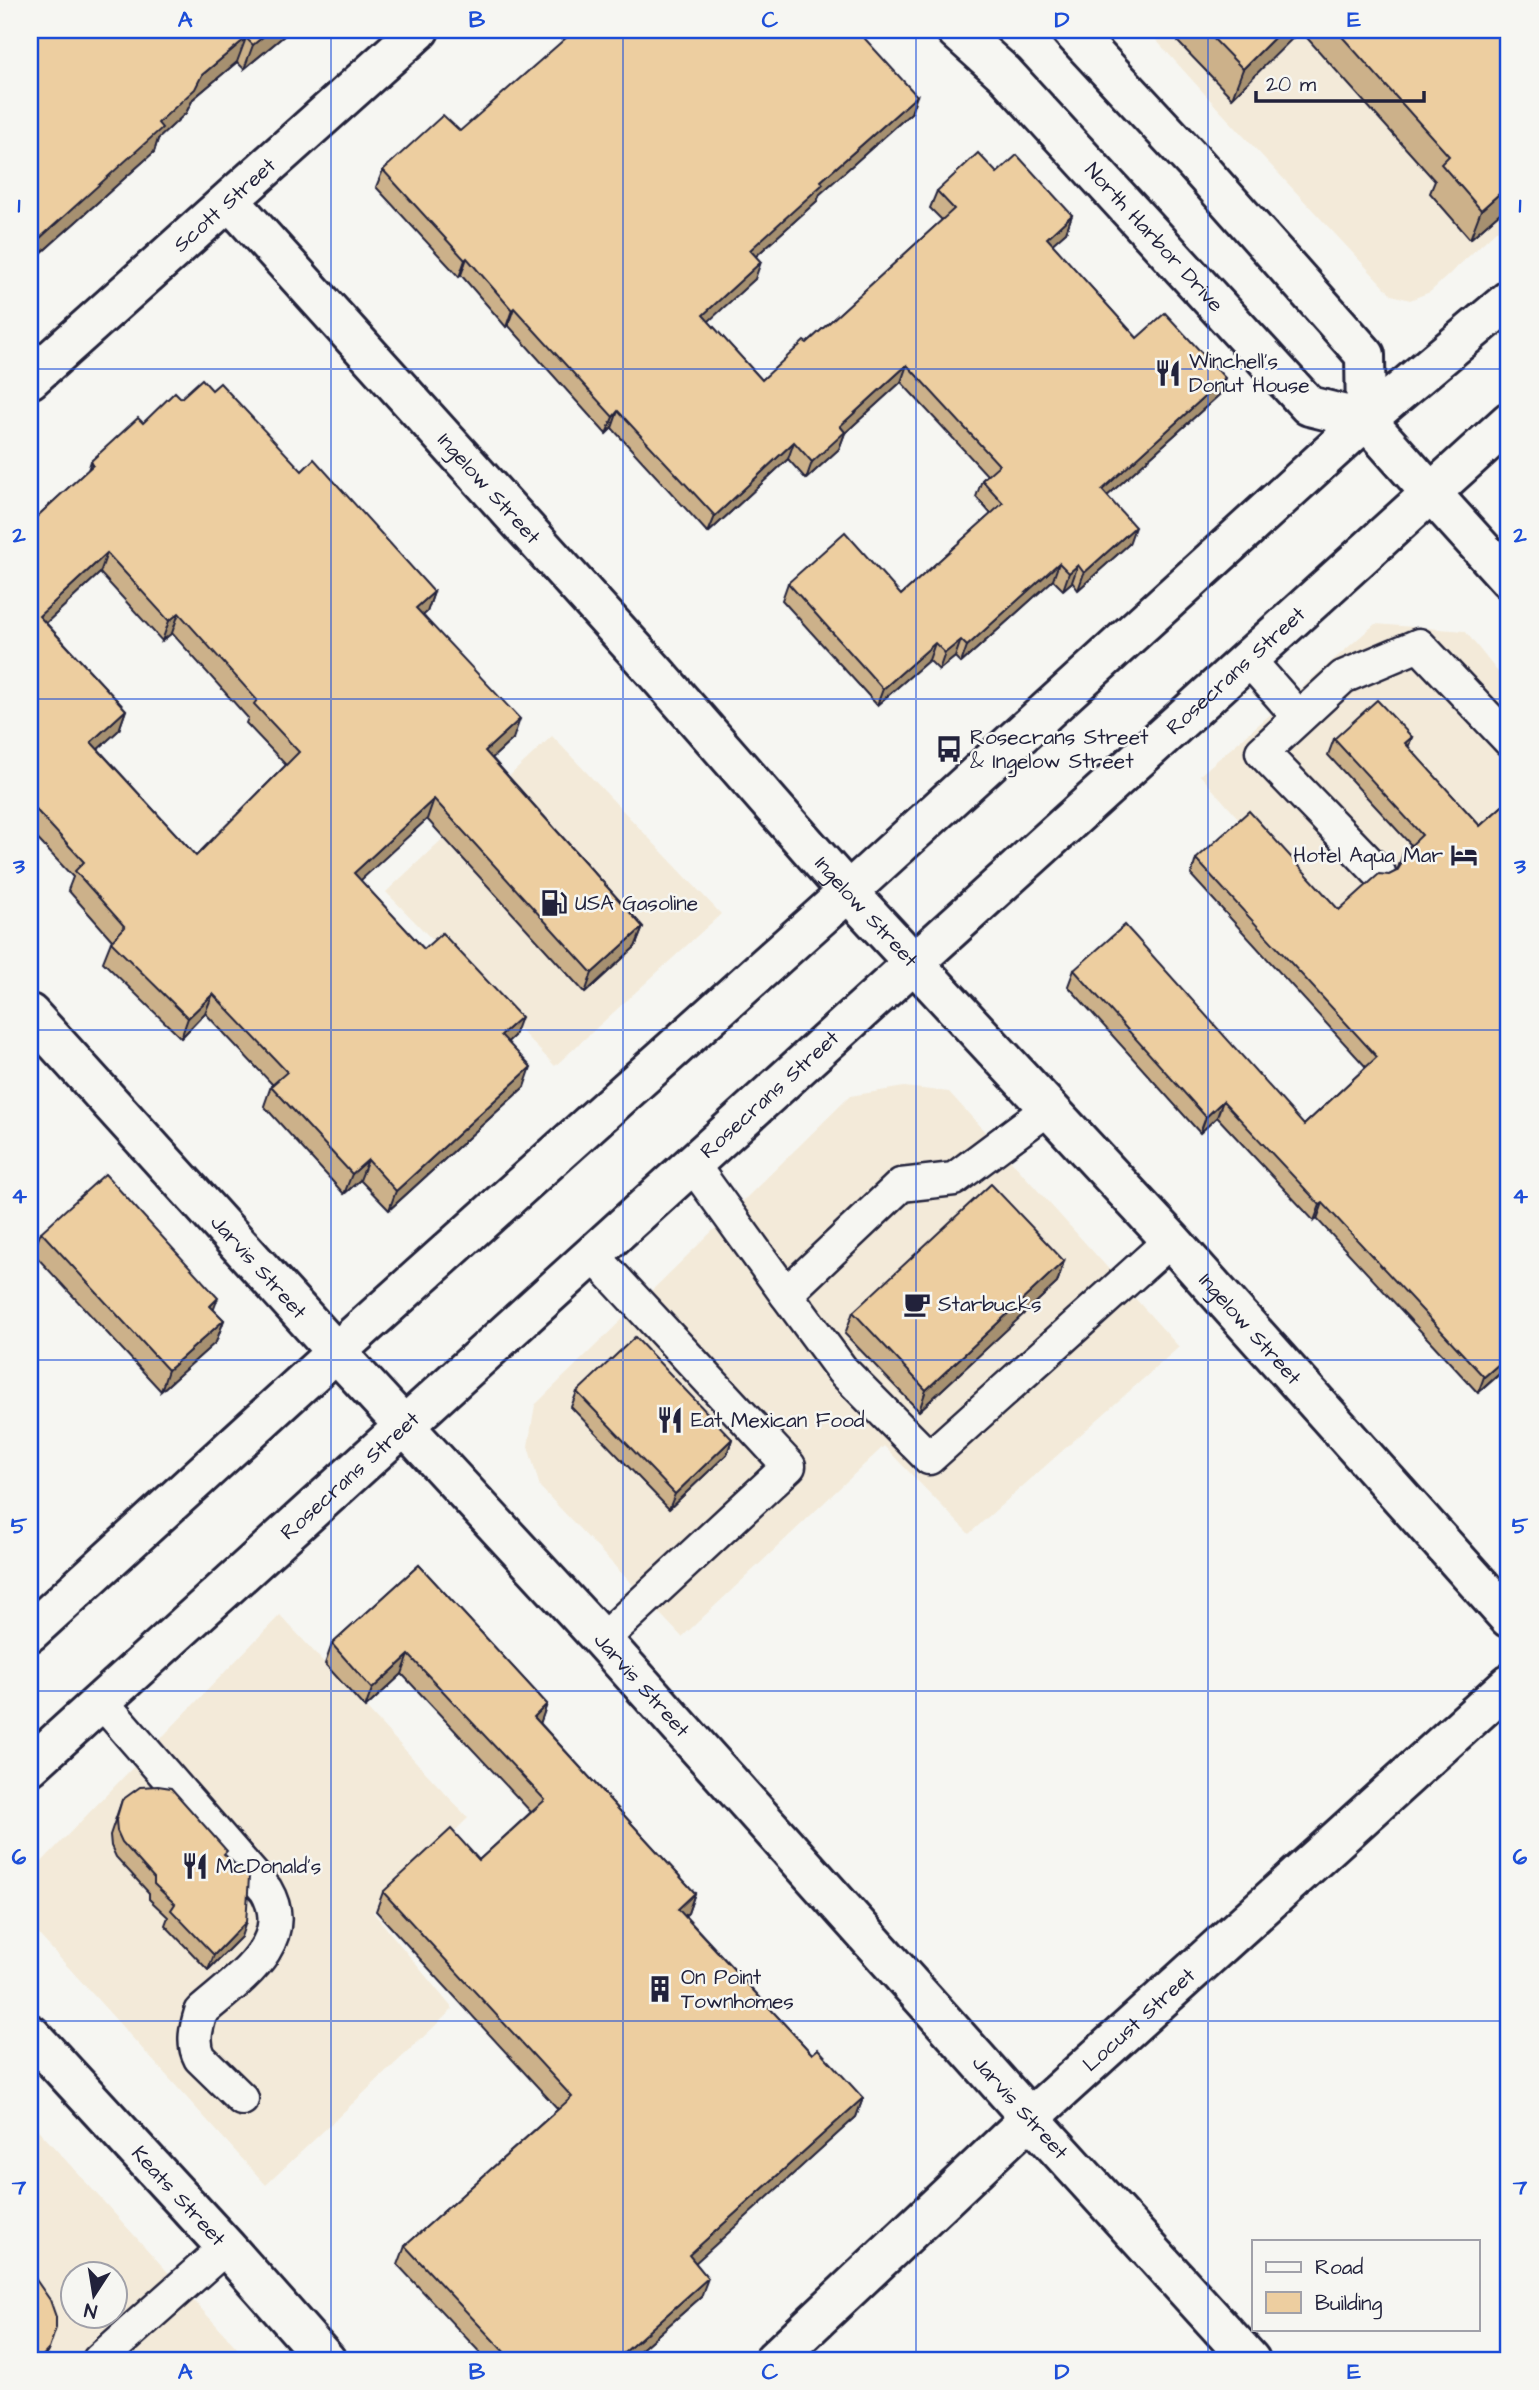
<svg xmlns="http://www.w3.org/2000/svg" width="1539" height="2390" font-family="'Architects Daughter',sans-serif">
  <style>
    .built { fill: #f3ead9; fill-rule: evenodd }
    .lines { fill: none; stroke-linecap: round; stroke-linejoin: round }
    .lane-casing { stroke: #22223b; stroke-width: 37 }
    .street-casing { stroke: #22223b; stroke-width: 44 }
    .secondary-casing { stroke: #22223b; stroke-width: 44 }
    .primary-casing { stroke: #22223b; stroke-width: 44 }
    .lane { stroke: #f6f6f2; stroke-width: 32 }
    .street { stroke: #f6f6f2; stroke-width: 38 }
    .secondary { stroke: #f6f6f2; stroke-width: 38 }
    .primary { stroke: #f6f6f2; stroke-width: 38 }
    .wall { fill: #ccb18a; stroke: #22223b; stroke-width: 2; fill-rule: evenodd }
    .shaded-wall { fill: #a69070; stroke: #22223b; stroke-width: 2 }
    .building { fill: #edcea0; stroke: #22223b; stroke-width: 2; fill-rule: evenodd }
    .grid { fill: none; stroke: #1d4ed8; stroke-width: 2; stroke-opacity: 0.55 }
    .labels { text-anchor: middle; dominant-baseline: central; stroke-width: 5; stroke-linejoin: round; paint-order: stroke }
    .street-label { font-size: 21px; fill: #22223b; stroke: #f6f6f2 }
    .poi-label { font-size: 21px; fill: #22223b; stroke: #f6f6f2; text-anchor: start }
    .neatline { fill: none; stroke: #1d4ed8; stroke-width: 2.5 }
    .grid-label { font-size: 23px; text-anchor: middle; font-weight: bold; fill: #1d4ed8 }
  </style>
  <rect width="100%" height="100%" fill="#f6f6f2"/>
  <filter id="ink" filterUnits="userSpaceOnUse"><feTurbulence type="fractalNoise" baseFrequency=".0143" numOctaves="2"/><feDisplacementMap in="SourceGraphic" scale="14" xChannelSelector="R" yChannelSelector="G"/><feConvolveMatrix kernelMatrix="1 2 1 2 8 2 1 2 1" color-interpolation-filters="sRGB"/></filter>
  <g filter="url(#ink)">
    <g class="built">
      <polygon points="1147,30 1509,30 1509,219 1430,292 1410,300 1392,295 1222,113"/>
      <polygon points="1375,624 1465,631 1509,686 1509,885 1390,990 1200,775"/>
      <polygon points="552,736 721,914 555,1066 386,892"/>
      <polygon points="904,1087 949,1092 1179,1347 969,1534 884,1446 682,1637 540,1487 528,1446 535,1405 850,1096"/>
      <polygon points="280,1615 468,1818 373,1912 453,2009 266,2185 30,1925 30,1874"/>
      <path d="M30 2121 248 2360H30ZM74 2274H116V2316H74Z"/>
    </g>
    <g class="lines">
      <defs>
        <g id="lane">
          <polyline points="1248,659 1299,717"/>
          <polyline points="1379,873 1262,752 1343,677 1419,645 1509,740"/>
          <polyline points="692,1164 786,1294 901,1185 954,1179 1049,1108"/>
          <polyline points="592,1254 789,1466 602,1640"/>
          <polyline points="786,1294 842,1370 929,1458 1171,1240"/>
          <path d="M101 1701 266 1890C297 1943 236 1981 201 2012 196 2028 192 2043 200 2058L242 2099"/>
          <polyline points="99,2360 226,2247"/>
        </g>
        <g id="street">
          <path id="s1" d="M230 201 656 673 848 892 1171 1240 1509 1618"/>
          <path id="s2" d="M30 379 419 30"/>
          <polyline points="1431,493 1509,579"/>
          <path id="s3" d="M30 1014 336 1352 602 1640 1030 2118 1250 2360"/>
          <path id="s4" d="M30 2034 226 2247 326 2360"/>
        </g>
        <g id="secondary">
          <path id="s5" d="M956 30 1005 74 1309 406 1366 420 1431 493"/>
          <polyline points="1071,30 1193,161 1365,355 1366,420"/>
          <polyline points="407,41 416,30"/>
          <path id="s6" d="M774 2360 1030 2118 1509 1684"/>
        </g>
        <g id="primary">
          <polyline points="30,1632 336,1352 848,892 1366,420 1509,300"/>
          <path id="s7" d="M30 1766 1509 422"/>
        </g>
      </defs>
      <use href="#lane" class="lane-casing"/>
      <use href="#street" class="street-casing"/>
      <use href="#secondary" class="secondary-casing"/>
      <use href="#primary" class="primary-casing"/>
      <use href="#lane" class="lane"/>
      <use href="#street" class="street"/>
      <use href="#secondary" class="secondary"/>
      <use href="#primary" class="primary"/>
    </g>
    <g class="wall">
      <polygon points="30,30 291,30 244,69 237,62 193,99 186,113 158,139 154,152 31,262 30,261"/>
      <polygon points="1183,30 1509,30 1509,205 1470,239 1430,193 1435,181 1300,30 1232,98 1178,42"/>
      <polygon points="911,113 820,194 817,201 756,256 755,279 708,321 762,380 807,343 942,220 930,208 937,191 997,173 1072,215 1066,232 1052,244 1137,338 1219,395 1107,496 1129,544 1078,590 1072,582 1063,590 1053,580 961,663 955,657 939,670 929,660 877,705 782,600 788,583 901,595 991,514 976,497 982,480 987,475 901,382 845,433 839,449 806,479 788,459 708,533 612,428 606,434 508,325 506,327 461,275 459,277 376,187 383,170 460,131"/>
      <path d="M212 390 434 592 427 612 423 615 513 739 492 758 643 927 635 947 585 993 427 819 360 880 424 949 514 1036 507 1042 524 1087 389 1210 360 1180 344 1194 264 1106 271 1086 273 1085 205 1013 181 1038 103 962 111 942 112 940 68 890 73 877 30 831V520L31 522 88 470 91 461 143 423 181 398ZM100 573 162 641 172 633 248 718 246 723 286 765 196 856 98 749 119 730 126 710 46 623Z"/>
      <polygon points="1412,737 1408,747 1480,826 1509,800 1509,1366 1478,1393 1317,1219 1314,1221 1217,1117 1200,1133 1068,986 1074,970 1304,1125 1366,1067 1191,875 1196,859 1339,910 1389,875 1397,871 1403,853 1411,845 1328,755 1334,739"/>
      <polygon points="41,1232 214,1310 224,1320 216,1342 161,1391 33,1253"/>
      <polygon points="1064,1261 1057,1283 919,1411 845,1334 853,1312"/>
      <polygon points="577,1392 732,1439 727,1454 669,1509 571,1407"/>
      <polygon points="419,1565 547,1704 540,1723 695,1893 688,1913 685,1916 812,2054 863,2098 856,2117 695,2262 701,2297 629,2360 487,2360 398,2265 405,2246 558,2109 376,1911 383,1892 479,1860 531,1812 402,1674 365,1708 325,1664 332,1644"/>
      <polygon points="122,1800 225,1855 241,1937 208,1970 165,1925 168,1917 149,1899 149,1893 116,1857 111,1846 110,1835"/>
    </g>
    <g class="shaded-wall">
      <polygon points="271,30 291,30 244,69 253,45"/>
      <polygon points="1282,30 1301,30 1232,98 1243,69"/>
      <polygon points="246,38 237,62 193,99 186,113 158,139 154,152 31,262 40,238 158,123 202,75"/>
      <polygon points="917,96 911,113 820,194 817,201 744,267 750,250 821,181"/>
      <polygon points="1509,185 1509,205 1470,239 1481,210"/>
      <polygon points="1072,215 1066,232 1040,255 1047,238"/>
      <polygon points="467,258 461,275 459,277 465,260"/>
      <polygon points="761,262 755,279 697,332 703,315"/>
      <polygon points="514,308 508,325 506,327 512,310"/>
      <polygon points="907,365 901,382 845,433 839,449 806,479 812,462 840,426"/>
      <polygon points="1225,378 1219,395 1095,507 1102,490"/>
      <polygon points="618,411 612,428 606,434 613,417"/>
      <polygon points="794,442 788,459 708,533 715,516"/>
      <polygon points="1135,527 1129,544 1078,590 1084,573"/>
      <polygon points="107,553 100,573 32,636 39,616"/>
      <polygon points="1059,563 1053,580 961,663 967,646"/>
      <polygon points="1078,565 1072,582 1063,590 1069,573"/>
      <polygon points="434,592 427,612 409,628 416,608"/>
      <polygon points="179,613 172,633 162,641 169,621"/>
      <polygon points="961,640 955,657 939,670 945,653"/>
      <polygon points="935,643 929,660 877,705 883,689"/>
      <polygon points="126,710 119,730 84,762 91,742"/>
      <polygon points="520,719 513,739 478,771 485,751"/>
      <polygon points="1412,737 1406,753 1405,743"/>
      <polygon points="434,799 427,819 347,893 354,873"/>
      <polygon points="643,927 635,947 585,993 592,973"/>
      <polygon points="213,994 205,1013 181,1038 188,1018"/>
      <polygon points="521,1017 514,1036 494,1055 501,1035"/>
      <polygon points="531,1067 524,1087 389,1210 396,1191"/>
      <polygon points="1223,1101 1217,1117 1200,1133 1206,1117"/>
      <polygon points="368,1160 360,1180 344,1194 352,1174"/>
      <polygon points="1323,1203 1317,1219 1314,1221 1320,1205"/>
      <polygon points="1064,1261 1057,1283 919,1411 926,1390"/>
      <polygon points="218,1298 210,1319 210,1306"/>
      <polygon points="224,1320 216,1342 161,1391 168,1370"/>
      <polygon points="1509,1355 1509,1365 1478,1393 1484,1377"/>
      <polygon points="732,1439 727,1454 669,1509 675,1494"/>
      <polygon points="409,1655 402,1674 365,1708 372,1689"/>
      <polygon points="547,1704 540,1724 534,1717"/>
      <polygon points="695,1893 688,1913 671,1928 678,1909"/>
      <polygon points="246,1922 241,1937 208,1970 214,1955"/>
      <polygon points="863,2098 856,2117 682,2275 689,2255"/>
      <polygon points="708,2278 701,2297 629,2360 616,2360"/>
      <polygon points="49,2349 44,2360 39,2360"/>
    </g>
    <g class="building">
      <polygon points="30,30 271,30 253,45 246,38 202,75 195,89 158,123 162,128 40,238 30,227"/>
      <polygon points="575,30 857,30 917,96 821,181 823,184 750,250 761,262 703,315 762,380 804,341 807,343 954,209 937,191 978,153 997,173 1017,155 1072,215 1047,238 1137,338 1165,313 1225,378 1102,490 1135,527 1084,573 1078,565 1069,573 1059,563 967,646 961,640 945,653 935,643 883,689 788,583 845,532 901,595 1003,503 982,480 999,465 907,365 840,426 845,432 812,462 794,442 715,516 618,411 613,417 514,308 512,310 467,258 465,260 383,170 443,115 460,131"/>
      <polygon points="1205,30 1282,30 1243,69"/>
      <polygon points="1336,30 1509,30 1509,185 1481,210 1441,164 1449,156"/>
      <path d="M202 379 212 390 220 383 302 471 314 459 434 592 416 608 520 719 485 751 643 927 592 973 434 799 354 873 424 949 442 933 521 1017 501 1035 531 1067 396 1191 368 1160 352 1174 271 1086 287 1072 213 994 188 1018 111 942 125 927 75 871 84 862 30 803V742L37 735 30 728V520L31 522 93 465 91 461 138 418 143 423 175 392 181 398ZM107 553 169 621 179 613 257 700 254 704 299 752 196 856 91 742 126 710 39 616Z"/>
      <polygon points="1377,700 1412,737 1405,743 1480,826 1509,800 1509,1355 1484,1377 1323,1203 1320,1205 1223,1101 1206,1117 1074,970 1125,925 1304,1125 1377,1057 1196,859 1249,811 1339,910 1379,874 1389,875 1397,871 1402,863 1403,853 1422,835 1334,739"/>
      <polygon points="105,1174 218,1298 210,1306 224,1320 168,1370 41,1232"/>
      <polygon points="991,1184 1064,1261 926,1390 853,1312"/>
      <polygon points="635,1337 732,1439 675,1494 577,1392"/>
      <polygon points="419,1565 547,1704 534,1717 695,1893 678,1909 812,2054 818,2049 863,2098 689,2255 708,2278 616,2360 499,2360 506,2354 405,2246 572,2097 383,1892 451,1829 479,1860 545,1800 409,1655 372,1689 332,1644"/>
      <polygon points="158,1786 171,1788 227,1851 224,1854 249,1877 246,1922 214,1955 171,1910 175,1904 154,1884 154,1878 122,1842 117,1831 116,1820 122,1800 140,1787"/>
      <polygon points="30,2271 50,2300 56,2317 56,2328 49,2349 39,2360 30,2360"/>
    </g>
  </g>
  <path class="grid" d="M331 30V2360M623 30V2360M916 30V2360M1208 30V2360M30 369H1509M30 699H1509M30 1030H1509M30 1360H1509M30 1691H1509M30 2021H1509"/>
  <defs>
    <symbol id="restaurant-bare" viewBox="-9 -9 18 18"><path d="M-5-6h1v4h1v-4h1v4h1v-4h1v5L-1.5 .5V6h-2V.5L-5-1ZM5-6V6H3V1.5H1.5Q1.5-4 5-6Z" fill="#22223b" stroke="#f6f6f2" stroke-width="2.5" paint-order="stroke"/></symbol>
    <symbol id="bus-bare" viewBox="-9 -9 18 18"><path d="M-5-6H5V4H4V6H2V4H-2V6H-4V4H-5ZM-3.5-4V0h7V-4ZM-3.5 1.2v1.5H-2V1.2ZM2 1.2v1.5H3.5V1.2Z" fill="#22223b" stroke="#f6f6f2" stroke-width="2.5" paint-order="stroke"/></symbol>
    <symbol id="hotel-bare" viewBox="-9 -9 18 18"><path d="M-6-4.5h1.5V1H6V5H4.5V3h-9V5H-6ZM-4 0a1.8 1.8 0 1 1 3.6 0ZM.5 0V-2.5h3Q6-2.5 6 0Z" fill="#22223b" stroke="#f6f6f2" stroke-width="2.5" paint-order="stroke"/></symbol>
    <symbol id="fuel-bare" viewBox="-9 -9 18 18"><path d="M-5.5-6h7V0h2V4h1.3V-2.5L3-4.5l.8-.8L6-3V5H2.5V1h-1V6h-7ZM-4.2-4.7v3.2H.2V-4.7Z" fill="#22223b" stroke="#f6f6f2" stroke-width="2.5" paint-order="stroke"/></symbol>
    <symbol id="cafe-bare" viewBox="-9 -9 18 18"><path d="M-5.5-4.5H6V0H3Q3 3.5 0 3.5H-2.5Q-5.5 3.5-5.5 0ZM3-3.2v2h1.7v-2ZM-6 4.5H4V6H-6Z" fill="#22223b" stroke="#f6f6f2" stroke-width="2.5" paint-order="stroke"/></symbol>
    <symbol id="building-bare" viewBox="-9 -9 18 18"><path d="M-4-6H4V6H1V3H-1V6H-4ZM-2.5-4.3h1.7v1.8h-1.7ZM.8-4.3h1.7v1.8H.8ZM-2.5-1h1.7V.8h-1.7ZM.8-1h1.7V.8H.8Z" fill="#22223b" stroke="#f6f6f2" stroke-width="2.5" paint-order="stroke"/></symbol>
  </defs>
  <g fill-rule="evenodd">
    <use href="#restaurant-bare" x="1149" y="354" width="38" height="38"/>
    <use href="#bus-bare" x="930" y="730" width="38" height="38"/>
    <use href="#hotel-bare" x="1445" y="836" width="38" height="38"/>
    <use href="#fuel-bare" x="535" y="884" width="38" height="38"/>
    <use href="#cafe-bare" x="898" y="1285" width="38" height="38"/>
    <use href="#restaurant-bare" x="651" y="1401" width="38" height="38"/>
    <use href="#restaurant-bare" x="176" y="1847" width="38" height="38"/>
    <use href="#building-bare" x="641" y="1970" width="38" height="38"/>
  </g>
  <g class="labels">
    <g class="street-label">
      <text stroke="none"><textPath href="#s2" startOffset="261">Scott Street</textPath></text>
      <text stroke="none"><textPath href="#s5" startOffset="287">North Harbor Drive</textPath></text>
      <text stroke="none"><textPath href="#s1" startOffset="387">Ingelow Street</textPath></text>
      <text stroke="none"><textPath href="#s7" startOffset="1629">Rosecrans Street</textPath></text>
      <text stroke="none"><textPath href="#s1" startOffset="954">Ingelow Street</textPath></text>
      <text stroke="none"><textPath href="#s7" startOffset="999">Rosecrans Street</textPath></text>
      <text stroke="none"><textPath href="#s3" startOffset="341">Jarvis Street</textPath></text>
      <text stroke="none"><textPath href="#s1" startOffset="1521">Ingelow Street</textPath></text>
      <text stroke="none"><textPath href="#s7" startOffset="432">Rosecrans Street</textPath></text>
      <text stroke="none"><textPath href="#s3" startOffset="908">Jarvis Street</textPath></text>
      <text stroke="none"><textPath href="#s6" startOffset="499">Locust Street</textPath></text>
      <text stroke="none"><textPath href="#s3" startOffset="1475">Jarvis Street</textPath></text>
      <text stroke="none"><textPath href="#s4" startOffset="220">Keats Street</textPath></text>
    </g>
    <g class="poi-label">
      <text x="1189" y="361">Winchell's<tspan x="1189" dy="24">Donut House</tspan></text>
      <text x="970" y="737">Rosecrans Street<tspan x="970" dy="24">&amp; Ingelow Street</tspan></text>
      <text x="1443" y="855" text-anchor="end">Hotel Aqua Mar</text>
      <text x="575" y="903">USA Gasoline</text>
      <text x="938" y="1304">Starbucks</text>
      <text x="691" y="1420">Eat Mexican Food</text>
      <text x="216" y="1866">McDonald's</text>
      <text x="681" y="1977">On Point<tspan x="681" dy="24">Townhomes</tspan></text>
    </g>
  </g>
  <rect width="1539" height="2390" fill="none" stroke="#f6f6f2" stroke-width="77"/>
  <rect x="1252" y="2240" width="228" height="91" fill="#f6f6f2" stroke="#a1a1a9" stroke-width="2"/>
  <rect x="1266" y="2262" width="35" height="10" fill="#f6f6f2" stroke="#a1a1a9" stroke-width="2"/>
  <text x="1315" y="2274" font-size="21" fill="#22223b">Road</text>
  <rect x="1266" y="2292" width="35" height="21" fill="#edcea0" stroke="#a1a1a9" stroke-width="2"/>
  <text x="1315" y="2310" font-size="21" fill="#22223b">Building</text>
  <g transform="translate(94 2295) rotate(192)"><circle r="33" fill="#f6f6f2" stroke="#a1a1a9" stroke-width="2"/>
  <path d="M0-5L12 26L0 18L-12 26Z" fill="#22223b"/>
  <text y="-10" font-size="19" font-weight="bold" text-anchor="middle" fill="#22223b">N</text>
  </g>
  <path d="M1256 91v10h168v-10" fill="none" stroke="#22223b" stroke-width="3.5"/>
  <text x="1266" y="91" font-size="21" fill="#22223b" stroke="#f6f6f2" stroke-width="5" paint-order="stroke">20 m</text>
  <rect x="38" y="38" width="1462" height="2314" class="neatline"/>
  <g class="grid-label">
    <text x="185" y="27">A</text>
    <text x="477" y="27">B</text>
    <text x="770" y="27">C</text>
    <text x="1062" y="27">D</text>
    <text x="1354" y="27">E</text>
    <text x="19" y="212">1</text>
    <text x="1520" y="212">1</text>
    <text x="19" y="542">2</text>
    <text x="1520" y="542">2</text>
    <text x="19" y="873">3</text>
    <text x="1520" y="873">3</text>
    <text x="19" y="1203">4</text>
    <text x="1520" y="1203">4</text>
    <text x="19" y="1533">5</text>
    <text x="1520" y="1533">5</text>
    <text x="19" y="1864">6</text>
    <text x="1520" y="1864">6</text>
    <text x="19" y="2194">7</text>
    <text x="1520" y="2194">7</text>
    <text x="185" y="2379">A</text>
    <text x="477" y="2379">B</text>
    <text x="770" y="2379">C</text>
    <text x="1062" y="2379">D</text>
    <text x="1354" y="2379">E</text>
  </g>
</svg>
